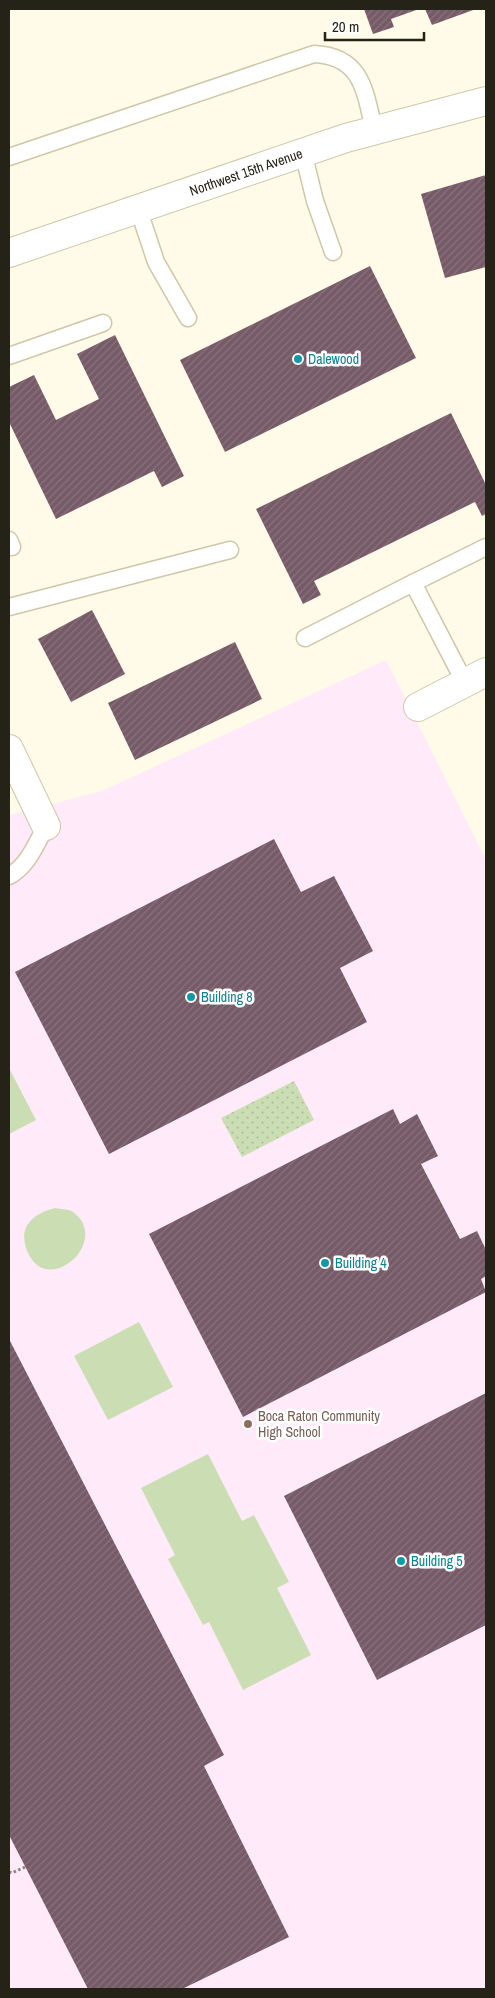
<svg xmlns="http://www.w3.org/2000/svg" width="495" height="1998" font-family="'Archivo Narrow',sans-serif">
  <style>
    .education { fill: #feeaf9 }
    .grass { fill: #cbdeb3 }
    .park { fill: url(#park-dots) }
    .building { fill: url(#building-hatch) }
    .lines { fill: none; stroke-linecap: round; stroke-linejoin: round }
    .service-casing { stroke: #cec7a8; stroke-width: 19 }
    .minor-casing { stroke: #cec7a8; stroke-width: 30 }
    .tertiary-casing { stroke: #cec7a8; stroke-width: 30 }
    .path { stroke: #8a8778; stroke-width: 3; stroke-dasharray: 2.5 2.5; stroke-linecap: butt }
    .service { stroke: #fff; stroke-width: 16 }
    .minor { stroke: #fff; stroke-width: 28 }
    .tertiary { stroke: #fff; stroke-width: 28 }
    .culture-dot { fill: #0f9aa8; stroke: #fff; stroke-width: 2 }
    .education-dot { fill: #8d6e63; stroke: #fff; stroke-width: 2 }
    .labels { text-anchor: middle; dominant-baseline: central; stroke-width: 5; stroke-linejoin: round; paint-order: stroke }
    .street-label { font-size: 14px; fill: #252317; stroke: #fff }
    .culture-label { font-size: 14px; fill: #0d838f; stroke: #fff; text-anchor: start }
    .education-label { font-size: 14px; fill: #785e54; stroke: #fff; text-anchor: start }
  </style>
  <defs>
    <pattern id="park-dots" width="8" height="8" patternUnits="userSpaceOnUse" patternTransform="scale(1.25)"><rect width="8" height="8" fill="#cbdeb3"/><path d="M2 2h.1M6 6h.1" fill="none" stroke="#aebe99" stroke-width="1.8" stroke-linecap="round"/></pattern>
    <pattern id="building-hatch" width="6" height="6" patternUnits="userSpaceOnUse" patternTransform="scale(1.25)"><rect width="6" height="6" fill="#765a67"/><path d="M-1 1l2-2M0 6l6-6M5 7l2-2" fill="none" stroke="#88737c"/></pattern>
  </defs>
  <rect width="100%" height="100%" fill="#fffbe8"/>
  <polygon class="education" points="386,660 486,860 486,1989 9,1989 9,815 102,791"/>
  <g class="grass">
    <polygon points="9,1068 36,1120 9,1134"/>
    <path d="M55 1208C60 1209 69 1209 73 1212 111 1240 51 1296 29 1255 16 1229 31 1214 55 1208Z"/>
    <polygon points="139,1322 173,1387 108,1420 74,1356"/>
    <polygon points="208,1454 242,1521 254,1515 289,1582 277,1588 311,1655 243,1690 209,1622 203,1625 168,1559 175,1555 141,1488"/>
  </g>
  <polygon class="park" points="294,1081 314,1120 242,1157 221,1118"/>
  <g class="building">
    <polygon points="364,9 419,9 391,19 394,27 373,34"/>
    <polygon points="425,9 476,9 432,25"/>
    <polygon points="486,175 486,267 445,278 421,194"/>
    <polygon points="370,266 416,358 225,452 180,360"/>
    <polygon points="115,335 184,476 162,487 154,471 56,519 9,422 9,387 34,375 56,420 99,399 77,354"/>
    <polygon points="451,413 486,485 486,514 482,516 475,502 314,581 321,595 303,604 256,509"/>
    <polygon points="92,610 125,674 71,702 38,639"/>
    <polygon points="235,642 262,699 135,760 108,703"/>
    <polygon points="274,839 301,892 334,876 373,951 340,968 367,1022 109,1154 15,972"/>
    <polygon points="393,1109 400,1124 417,1114 438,1156 421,1164 460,1239 477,1231 486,1250 486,1276 481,1279 486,1292 243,1417 149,1234"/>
    <polygon points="9,1339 224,1755 204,1766 289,1937 182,1989 88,1989 9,1835"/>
    <polygon points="486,1393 486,1625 377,1680 284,1496"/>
  </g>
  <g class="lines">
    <defs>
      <g id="service">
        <polyline points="303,152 315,201 333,252"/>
        <path d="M9 157 314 54C362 56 365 91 374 130"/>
        <polyline points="138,208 156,262 188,318"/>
        <polyline points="9,356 103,323"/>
        <polyline points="9,540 12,547"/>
        <polyline points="9,607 230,550"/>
        <polyline points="305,638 413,583"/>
        <polyline points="465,683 413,583 486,547"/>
        <path d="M9 876C28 866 36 844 46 826"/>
      </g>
      <g id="minor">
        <polyline points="418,707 486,672"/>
        <polyline points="9,749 46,826"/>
      </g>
      <polyline id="tertiary" points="9,253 346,138 486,101"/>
    </defs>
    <use href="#service" class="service-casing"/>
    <use href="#minor" class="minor-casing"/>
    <use href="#tertiary" class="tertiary-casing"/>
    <polyline class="path" points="9,1872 12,1873 25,1867"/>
    <use href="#service" class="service"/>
    <use href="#minor" class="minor"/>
    <use href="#tertiary" class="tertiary"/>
  </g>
  <g class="culture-dot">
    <circle cx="298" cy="359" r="5"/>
    <circle cx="191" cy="997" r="5"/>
    <circle cx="325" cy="1263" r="5"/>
    <circle cx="401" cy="1561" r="5"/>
  </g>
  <circle class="education-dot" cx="248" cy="1424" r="5"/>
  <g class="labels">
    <g class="street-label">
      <text transform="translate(246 172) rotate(-19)">Northwest 15th Avenue</text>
    </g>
    <g class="culture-label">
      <text x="308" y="359">Dalewood</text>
      <text x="201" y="997">Building 8</text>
      <text x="335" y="1263">Building 4</text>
      <text x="411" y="1561">Building 5</text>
    </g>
    <g class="education-label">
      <text x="258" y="1416">Boca Raton Community<tspan x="258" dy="16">High School</tspan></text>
    </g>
  </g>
  <rect width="495" height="1998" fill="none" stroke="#252317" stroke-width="20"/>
  <path d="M325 32v8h99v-8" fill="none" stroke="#252317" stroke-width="2.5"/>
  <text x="332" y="32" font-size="15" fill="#252317" stroke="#ffffff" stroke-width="4" paint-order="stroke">20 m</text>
</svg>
